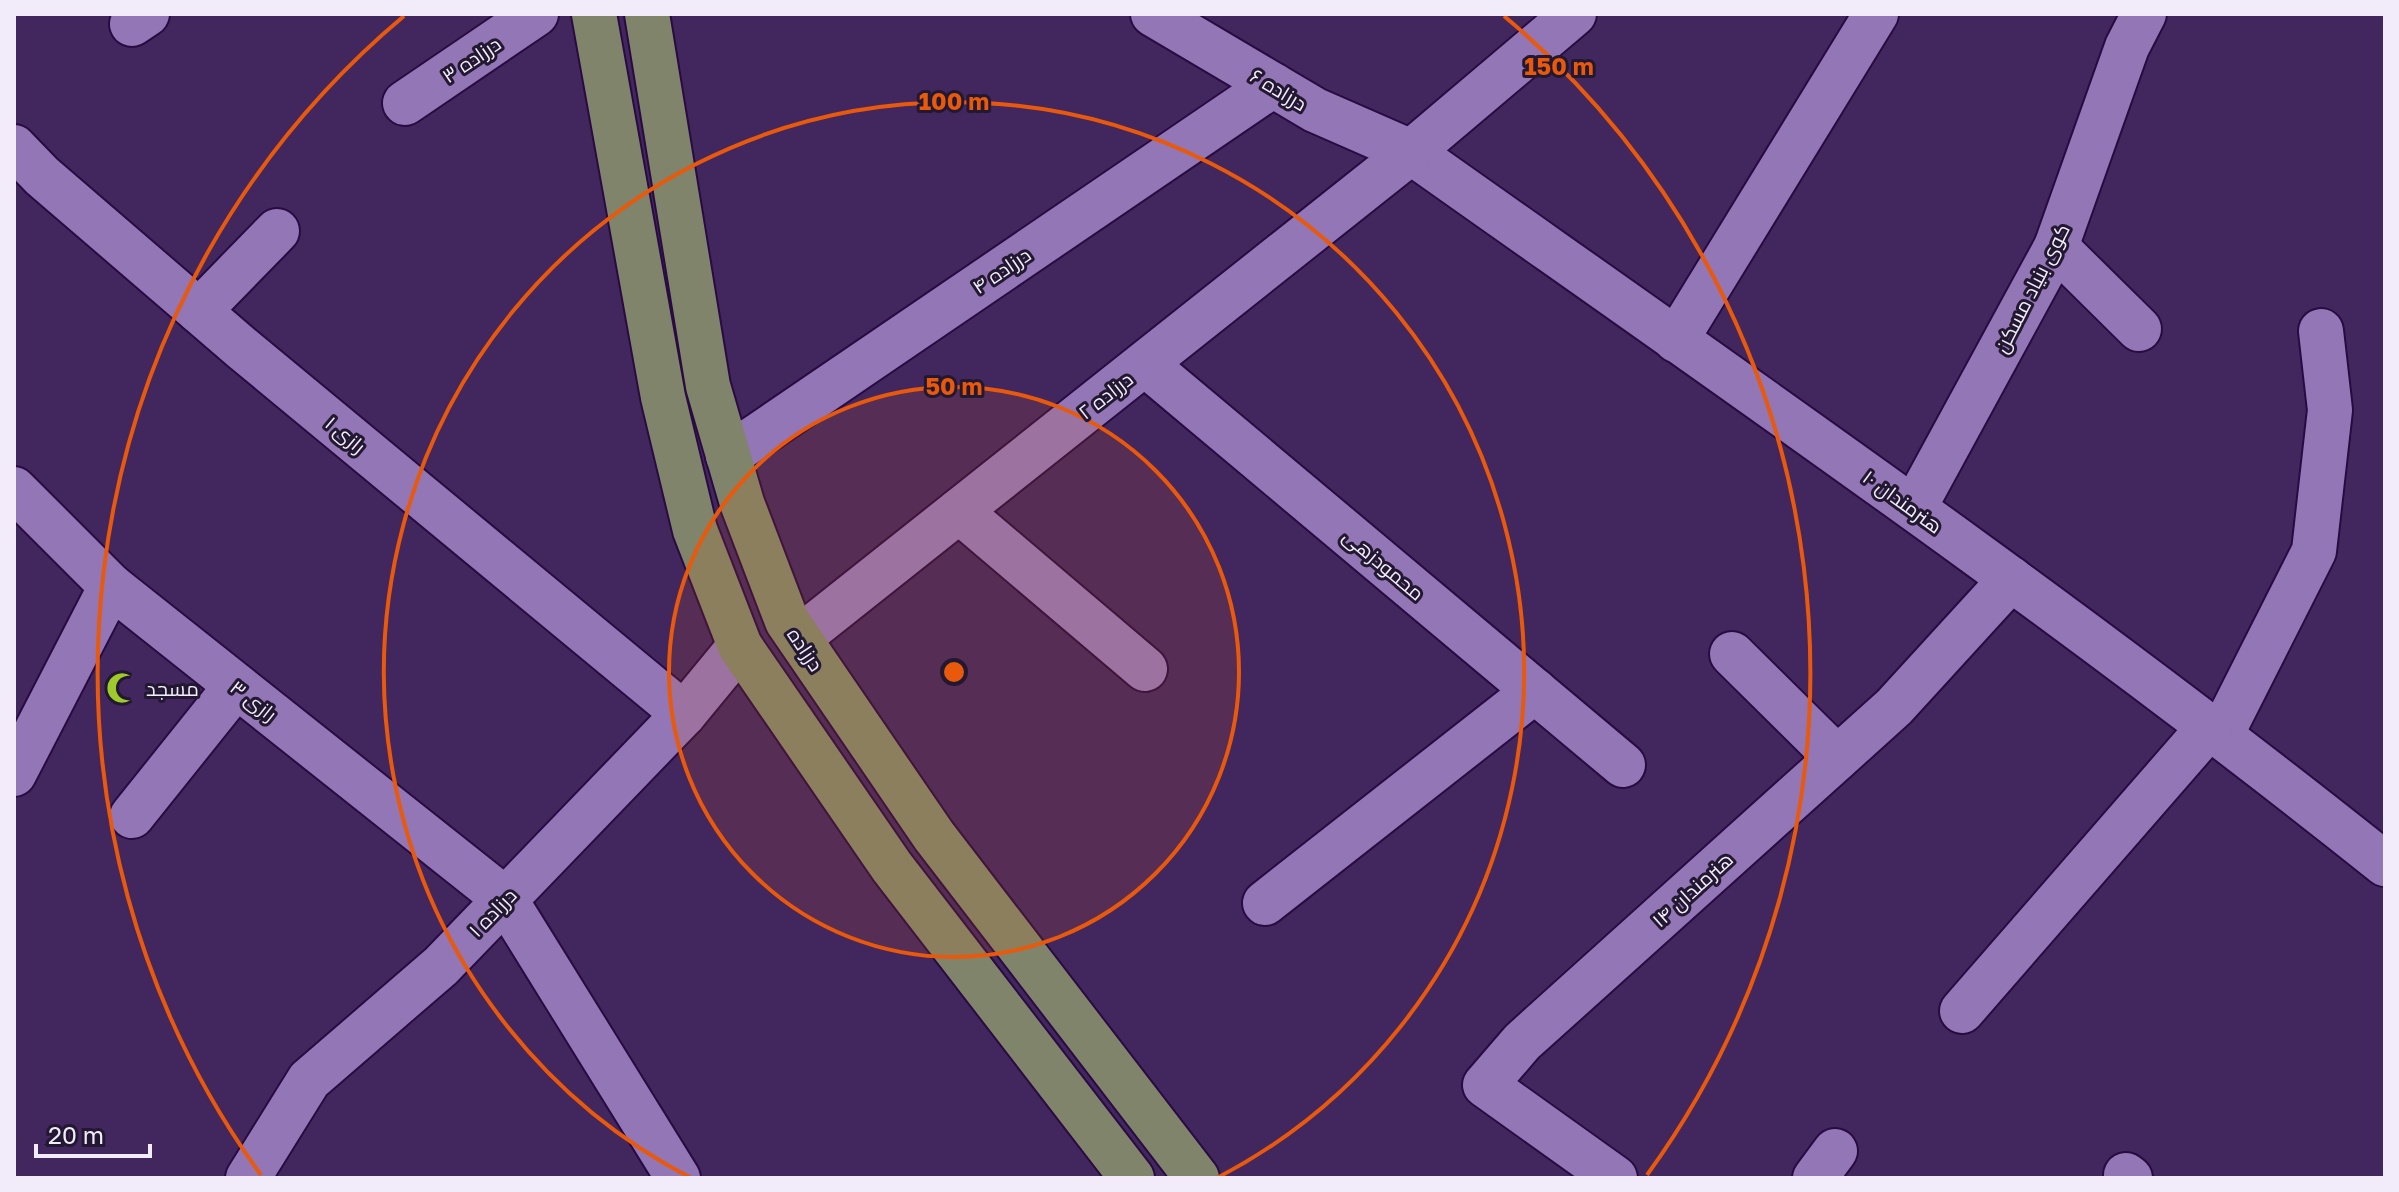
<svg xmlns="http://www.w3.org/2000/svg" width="2399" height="1192" font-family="'Golos Text',Cairo,sans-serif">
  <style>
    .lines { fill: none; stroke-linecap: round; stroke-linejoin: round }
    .minor-casing { stroke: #290b42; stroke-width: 48 }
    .major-casing { stroke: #290b42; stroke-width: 48 }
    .minor { stroke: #9276b5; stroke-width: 44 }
    .major { stroke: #80846a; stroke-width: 44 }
    .ring { fill: none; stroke: #e8590c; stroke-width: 4 }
    .labels { text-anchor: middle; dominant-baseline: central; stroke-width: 6; stroke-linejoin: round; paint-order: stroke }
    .street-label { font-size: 20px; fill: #f2ecfa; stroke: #231831 }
    .poi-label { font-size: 20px; fill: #f2ecfa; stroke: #231831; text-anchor: start }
    .centre { fill: #e8590c; stroke: #231831; stroke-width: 4 }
    .ring-label { font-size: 24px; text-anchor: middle; font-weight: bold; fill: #e8590c; stroke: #231831; stroke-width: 6; stroke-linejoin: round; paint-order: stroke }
  </style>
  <rect width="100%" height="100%" fill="#42275f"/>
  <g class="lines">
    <defs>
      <g id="minor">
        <path d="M1153 14 1315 110 1411 152C1739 384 2071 613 2385 864"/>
        <polyline points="132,24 147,14"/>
        <polyline points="405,103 536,14"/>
        <polyline points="14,147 42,176 243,349 684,714"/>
        <polyline points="2056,247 2139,329"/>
        <polyline points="199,311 277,231"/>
        <polyline points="1676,340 1876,14"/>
        <polyline points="1145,364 1623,765"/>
        <polyline points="728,456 1273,85"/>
        <polyline points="14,489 111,586 505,899 678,1178"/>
        <polyline points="1914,508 2056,247 2127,47 2144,14"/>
        <polyline points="959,511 1145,669"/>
        <polyline points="799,638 1411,152 1574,14"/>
        <polyline points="1732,654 1837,758"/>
        <polyline points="2222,733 2314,551 2330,410 2321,331"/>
        <polyline points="14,774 111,586"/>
        <polyline points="132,816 236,686"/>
        <polyline points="1265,903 1535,691"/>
        <polyline points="1962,1011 2210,726"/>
        <polyline points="2126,1175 2130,1178"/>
        <polyline points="248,1178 309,1080 441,966 684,714 740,646"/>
        <polyline points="1615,1178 1485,1085 1522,1042 1894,707 2011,579"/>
        <polyline points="1815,1178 1835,1151"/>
      </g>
      <g id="major">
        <polyline points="594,14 663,397 695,530 740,646 892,867 1132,1178"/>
        <polyline points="647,14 708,386 742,503 787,621 934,836 1197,1178"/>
      </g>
    </defs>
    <use href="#minor" class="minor-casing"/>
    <use href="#major" class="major-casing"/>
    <use href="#minor" class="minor"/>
    <use href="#major" class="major"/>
  </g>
  <circle cx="954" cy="672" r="285" fill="#e8590c" fill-opacity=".12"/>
  <g class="ring">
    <circle cx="954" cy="672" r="285"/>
    <path d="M691 1178A570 570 0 1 1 1217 1178"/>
    <path d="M261 1175A856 856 0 0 1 404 16M1504 16A856 856 0 0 1 1647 1175"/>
  </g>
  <defs>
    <symbol id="mosque-bare" viewBox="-9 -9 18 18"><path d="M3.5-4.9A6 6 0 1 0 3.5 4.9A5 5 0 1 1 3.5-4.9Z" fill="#9fca2c" stroke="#231831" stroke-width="2.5" paint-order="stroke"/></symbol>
  </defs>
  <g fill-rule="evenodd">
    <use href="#mosque-bare" x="100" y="666" width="44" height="44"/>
  </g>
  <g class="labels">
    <g class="street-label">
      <text transform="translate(471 59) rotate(-34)">درزاده ۳</text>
      <text transform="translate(1279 89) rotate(31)">درزاده ۶</text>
      <text transform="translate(1001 270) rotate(-34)">درزاده ۴</text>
      <text transform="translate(2031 288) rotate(-63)">کوی بنیاد مسکن</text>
      <text transform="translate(1105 395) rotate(-38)">درزاده ۲</text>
      <text transform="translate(346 434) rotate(40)">رازی ۱</text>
      <text transform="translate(1903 501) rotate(36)">هنرمندان ۱۰</text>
      <text transform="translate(1384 564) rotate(40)">محمودزهی</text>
      <text transform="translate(806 649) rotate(56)">درزاده</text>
      <text transform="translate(254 700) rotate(38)">رازی ۳</text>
      <text transform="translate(1692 889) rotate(-42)">هنرمندان ۱۴</text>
      <text transform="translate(492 912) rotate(-46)">درزاده ۱</text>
    </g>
    <g class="poi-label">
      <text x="146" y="688">مسجد</text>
    </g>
  </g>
  <circle cx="954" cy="672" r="12" class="centre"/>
  <g class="ring-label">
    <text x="1559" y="75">150 m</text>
    <text x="954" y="110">100 m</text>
    <text x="954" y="395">50 m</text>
  </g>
  <rect width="2399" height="1192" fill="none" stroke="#f2ecfa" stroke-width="32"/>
  <path d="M36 1144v12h114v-12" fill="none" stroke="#f2ecfa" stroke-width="4"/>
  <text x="48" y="1144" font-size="24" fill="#f2ecfa" stroke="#231831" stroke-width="6" paint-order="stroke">20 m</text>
</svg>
